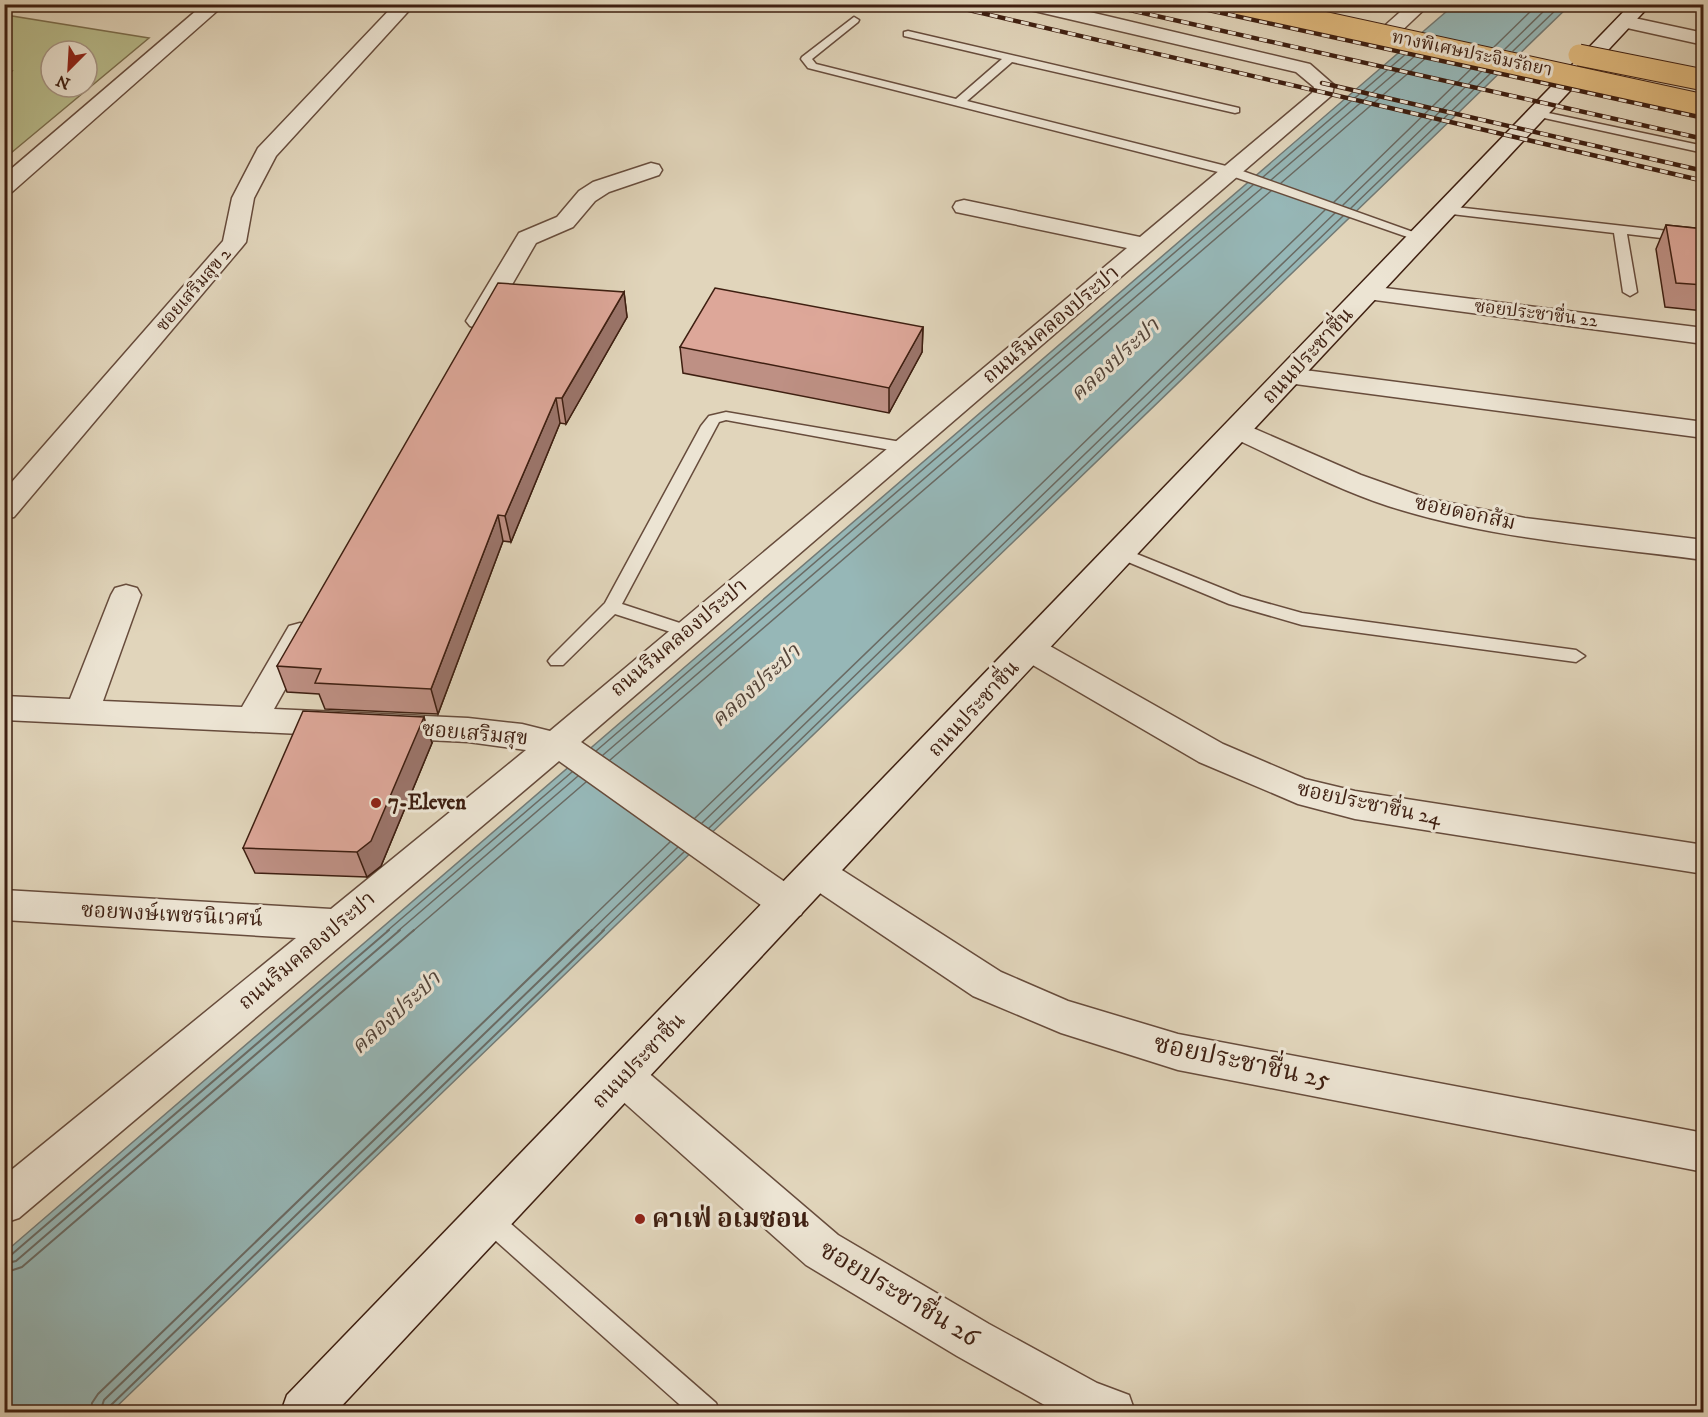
<svg xmlns="http://www.w3.org/2000/svg" width="1708" height="1417" font-family="'IM FELL DW Pica','Noto Serif Thai',serif">
  <style>
    .green { fill: #b8bc8c; stroke: #7b6e4e; stroke-width: 1.5; fill-rule: evenodd }
    .water { fill: #96b7b7; stroke: #737a75; stroke-width: 1.5 }
    .lines { fill: none; stroke-linecap: round; stroke-linejoin: round }
    .shore-far1 { stroke: #6a6b64; stroke-width: 1.5 }
    .shore { stroke: #6a6b64; stroke-width: 2 }
    .service-casing { stroke: #674c3c; stroke-width: 3 }
    .minor-casing { stroke: #674c3c; stroke-width: 3 }
    .tertiary-casing { stroke: #674c3c; stroke-width: 3 }
    .secondary-casing { stroke: #3e1f11; stroke-width: 3 }
    .service { fill: #ece4d3; fill-rule: evenodd }
    .minor { fill: #ece4d3; fill-rule: evenodd }
    .tertiary { fill: #ece4d3; fill-rule: evenodd }
    .secondary { fill: #ece4d3; fill-rule: evenodd }
    .rail-casing { stroke: #3e1f11; stroke-width: 4.5 }
    .rail { stroke: #ece4d3; stroke-width: 3; stroke-dasharray: 8; stroke-linecap: butt }
    .motorway-bridge-casing { stroke: #3e1f11; stroke-width: 23; stroke-linecap: butt }
    .motorway-bridge { stroke: #e0ba7e; stroke-width: 21 }
    .wall { fill: #be9084; stroke: #3e1f11; stroke-width: 1.5 }
    .shaded-wall { fill: #9b756b; stroke: #3e1f11; stroke-width: 1.5 }
    .building { fill: #dda799; stroke: #3e1f11; stroke-width: 1.5 }
    .poi-dot { fill: #8f2418; stroke: #ece4d3; stroke-width: 2 }
    .labels { text-anchor: middle; dominant-baseline: central; stroke-width: 6; stroke-linejoin: round; paint-order: stroke }
    .far-street-label { font-size: 18px; fill: #3e1f11; stroke: #ece4d3 }
    .street-label { font-size: 21px; fill: #3e1f11; stroke: #ece4d3 }
    .poi-label { font-size: 21px; font-weight: bold; fill: #3e1f11; stroke: #ece4d3; text-anchor: start }
    .water-label { font-size: 22px; font-style: italic; fill: #54453a; stroke: #ece4d3 }
    .near-street-label { font-size: 26px; fill: #3e1f11; stroke: #ece4d3 }
    .near-poi-label { font-size: 26px; font-weight: bold; fill: #3e1f11; stroke: #ece4d3; text-anchor: start }
  </style>
  <rect width="100%" height="100%" fill="#e1d5bb"/>
  <filter id="stains"><feTurbulence type="fractalNoise" baseFrequency=".00333" numOctaves="4"/><feColorMatrix values="0 0 0 0 .2 0 0 0 0 .09 0 0 0 0 .02 0 0 0 .5 -.17"/></filter>
  <radialGradient id="worn" r=".72"><stop offset=".6" stop-color="#630" stop-opacity="0"/><stop offset="1" stop-color="#630" stop-opacity=".3"/></radialGradient>
  <path class="green" d="M5 4 21 5 6 15 149 38 5 158V77L12 71 5 70ZM51 51H87V87H51Z"/>
  <polygon class="water" points="1454,5 1570,5 111,1412 5,1412 4,1253"/>
  <g class="lines">
    <g class="shore-far1">
      <polyline points="1494,47 1538,4"/>
      <polyline points="1505,49 1551,4"/>
      <polyline points="1513,51 1562,4"/>
      <polyline points="1263,177 1407,53"/>
      <polyline points="1271,180 1416,55"/>
      <polyline points="1281,183 1427,57"/>
      <polyline points="1334,202 1473,67"/>
      <polyline points="1343,205 1484,69"/>
      <polyline points="1351,208 1493,71"/>
      <polyline points="596,751 1253,185"/>
      <polyline points="603,755 1262,188"/>
      <polyline points="610,760 1271,191"/>
      <polyline points="695,818 1325,210"/>
      <polyline points="702,823 1335,213"/>
      <polyline points="709,828 1343,216"/>
      <polyline points="387,931 572,772"/>
      <polyline points="398,931 578,776"/>
      <polyline points="413,931 586,782"/>
      <polyline points="578,931 670,842"/>
      <polyline points="591,931 678,847"/>
      <polyline points="602,931 684,852"/>
    </g>
    <g class="shore">
      <polyline points="4,1257 11,1255 389,930"/>
      <polyline points="4,1264 16,1261 400,930"/>
      <polyline points="4,1273 22,1267 414,930"/>
      <polyline points="91,1412 92,1403 98,1394 579,930"/>
      <polyline points="100,1412 104,1400 592,930"/>
      <polyline points="108,1412 110,1406 604,930"/>
    </g>
    <defs>
      <g id="service">
        <polygon points="854,17 859,20 858,22 812,59 816,64 956,99 1002,59 904,36 904,32 908,31 1239,108 1239,112 1235,113 1012,62 967,101 1234,168 1427,237 1421,241 1416,240 1226,174 808,68 801,59 802,57"/>
        <polygon points="1539,111 1704,146 1704,153 1535,116 1535,112"/>
        <polygon points="1447,206 1704,235 1704,243 1627,234 1637,292 1630,296 1623,292 1614,233 1443,213 1443,207"/>
        <polygon points="726,412 907,443 915,448 907,453 726,420 719,422 622,604 692,627 695,631 692,635 686,637 615,614 563,665 551,665 548,661 551,657 605,603 701,426 709,416"/>
        <polygon points="1122,548 1241,596 1302,613 1576,650 1585,656 1576,662 1302,625 1229,604 1116,557 1114,553"/>
        <polygon points="487,1207 495,1210 716,1403 720,1412 688,1412 479,1226 475,1218 479,1210"/>
      </g>
      <g id="minor">
        <polygon points="204,4 225,4 12,192 4,194 4,175"/>
        <polygon points="395,4 415,4 276,156 254,198 246,242 242,247 14,517 4,519 4,491 223,241 232,198 258,148"/>
        <polygon points="1021,4 1056,4 1310,64 1334,85 1332,95 581,742 801,893 806,904 801,915 788,919 775,915 559,761 19,1218 4,1223 4,1176 296,938 4,920 4,890 331,909 526,750 468,742 4,720 4,696 70,699 111,595 115,588 126,585 137,588 141,595 103,701 242,707 289,626 300,623 311,626 316,634 274,709 468,718 522,724 550,731 1127,248 956,212 953,207 956,202 964,200 1140,237 1312,93 1314,87 1296,72 1030,10"/>
        <polygon points="1625,16 1704,33 1704,45 1618,26 1615,22 1618,18"/>
        <polygon points="651,163 659,165 662,170 659,175 609,192 595,201 573,227 536,243 488,326 479,329 470,326 466,321 519,233 557,217 579,191 593,182"/>
        <polygon points="1369,286 1704,328 1704,344 1360,298 1357,293 1360,288"/>
        <polygon points="1289,368 1704,422 1704,438 1280,382 1276,376 1280,370"/>
        <path d="M1239 422 1361 475 1426 498 1525 518 1704 540V560C1598 546 1490 539 1388 506 1333 488 1282 460 1229 436L1225 430 1229 424Z"/>
        <polygon points="1030,638 1041,641 1223,744 1305,779 1355,791 1704,845 1704,874 1355,819 1298,804 1199,762 1019,657 1014,649 1019,641"/>
        <polygon points="818,858 831,863 1001,972 1068,1001 1178,1034 1704,1133 1704,1172 1178,1070 1061,1033 973,996 805,883 800,873 805,863"/>
        <polygon points="624,1059 638,1064 838,1235 989,1324 1097,1383 1129,1395 1135,1412 1057,1412 957,1356 806,1265 610,1090 604,1077 610,1064"/>
      </g>
      <polygon id="tertiary" points="1409,4 1430,4 1395,37 1381,37 1378,33 1381,29"/>
      <polygon id="secondary" points="1631,4 1651,4 336,1412 281,1412 287,1395"/>
    </defs>
    <use href="#service" class="service-casing"/>
    <use href="#minor" class="minor-casing"/>
    <use href="#tertiary" class="tertiary-casing"/>
    <use href="#secondary" class="secondary-casing"/>
    <use href="#service" class="service"/>
    <use href="#minor" class="minor"/>
    <use href="#tertiary" class="tertiary"/>
    <use href="#secondary" class="secondary"/>
    <defs>
      <g id="rail">
        <polyline points="943,4 1704,181"/>
        <polyline points="1103,4 1704,139"/>
        <polyline points="1181,4 1704,118"/>
        <polyline points="1322,83 1704,171"/>
      </g>
    </defs>
    <use href="#rail" class="rail-casing"/>
    <use href="#rail" class="rail"/>
    <defs>
      <g id="motorway-bridge">
        <polyline points="1240,4 1704,105"/>
        <polyline points="1579,55 1704,80"/>
      </g>
    </defs>
    <use href="#motorway-bridge" class="motorway-bridge-casing"/>
    <use href="#motorway-bridge" class="motorway-bridge"/>
  </g>
  <g class="wall">
    <polygon points="1666,225 1704,229 1704,311 1665,307 1656,249"/>
    <polygon points="624,292 627,317 566,424 560,423 511,542 503,541 438,714 325,709 319,694 287,692 277,666"/>
    <polygon points="923,327 922,352 889,413 683,373 680,347"/>
    <polygon points="432,743 381,866 367,877 255,873 243,848"/>
  </g>
  <g class="shaded-wall">
    <polygon points="624,292 627,317 566,424 562,398"/>
    <polygon points="923,327 922,352 889,413 889,388"/>
    <polygon points="556,398 560,423 511,542 505,516"/>
    <polygon points="498,515 503,541 438,714 431,689"/>
    <polygon points="424,717 432,743 381,866 367,877 357,852"/>
  </g>
  <g class="building">
    <polygon points="1666,225 1704,229 1704,285 1676,283"/>
    <polygon points="498,283 624,292 562,398 556,398 505,516 498,515 431,689 315,683 321,669 277,666"/>
    <polygon points="715,288 923,327 889,388 680,347"/>
    <polygon points="303,711 424,717 371,841 357,852 243,848"/>
  </g>
  <g class="poi-dot">
    <circle cx="376" cy="803" r="6"/>
    <circle cx="640" cy="1219" r="6"/>
  </g>
  <g class="labels">
    <g class="far-street-label">
      <text transform="translate(1472 54) rotate(12)">ทางพิเศษประจิมรัถยา</text>
      <text transform="translate(194 290) rotate(-49)">ซอยเสริมสุข 2</text>
      <text transform="translate(1536 314) rotate(7)">ซอยประชาชื่น 22</text>
    </g>
    <g class="street-label">
      <text transform="translate(1051 325) rotate(-40)">ถนนริมคลองประปา</text>
      <text transform="translate(1308 356) rotate(-47)">ถนนประชาชื่น</text>
      <text transform="translate(1465 513) rotate(12)">ซอยดอกส้ม</text>
      <text transform="translate(679 638) rotate(-40)">ถนนริมคลองประปา</text>
      <text transform="translate(974 709) rotate(-47)">ถนนประชาชื่น</text>
      <text transform="translate(475 734) rotate(5)">ซอยเสริมสุข</text>
      <text transform="translate(1369 804) rotate(12)">ซอยประชาชื่น 24</text>
      <text transform="translate(172 915) rotate(3)">ซอยพงษ์เพชรนิเวศน์</text>
      <text transform="translate(307 951) rotate(-40)">ถนนริมคลองประปา</text>
      <text transform="translate(639 1061) rotate(-46)">ถนนประชาชื่น</text>
    </g>
    <g class="poi-label">
      <text x="388" y="803">7-Eleven</text>
    </g>
    <g class="water-label">
      <text transform="translate(1115 360) rotate(-42)">คลองประปา</text>
      <text transform="translate(756 686) rotate(-42)">คลองประปา</text>
      <text transform="translate(396 1013) rotate(-42)">คลองประปา</text>
    </g>
    <g class="near-street-label">
      <text transform="translate(1242 1062) rotate(12)">ซอยประชาชื่น 25</text>
      <text transform="translate(899 1294) rotate(31)">ซอยประชาชื่น 26</text>
    </g>
    <g class="near-poi-label">
      <text x="652" y="1219">คาเฟ่ อเมซอน</text>
    </g>
  </g>
  <rect width="1708" height="1417" fill="none" stroke="#e1d5bb" stroke-width="24"/>
  <rect x="6" y="6" width="1696" height="1405" fill="none" stroke="#3e1f11" stroke-width="3"/>
  <rect x="12" y="12" width="1684" height="1393" fill="none" stroke="#3e1f11" stroke-width="1.5"/>
  <g transform="translate(69 69) rotate(204)"><circle r="28" fill="#ece4d3" stroke="#a69585" stroke-width="1.5"/>
  <path d="M0-4.5L10 22L0 15L-10 22Z" fill="#8f2418"/>
  <text y="-9" font-size="16" font-weight="bold" text-anchor="middle" fill="#3e1f11">N</text>
  </g>
  <rect width="100%" height="100%" filter="url(#stains)"/>
  <rect width="100%" height="100%" fill="url(#worn)"/>
</svg>
